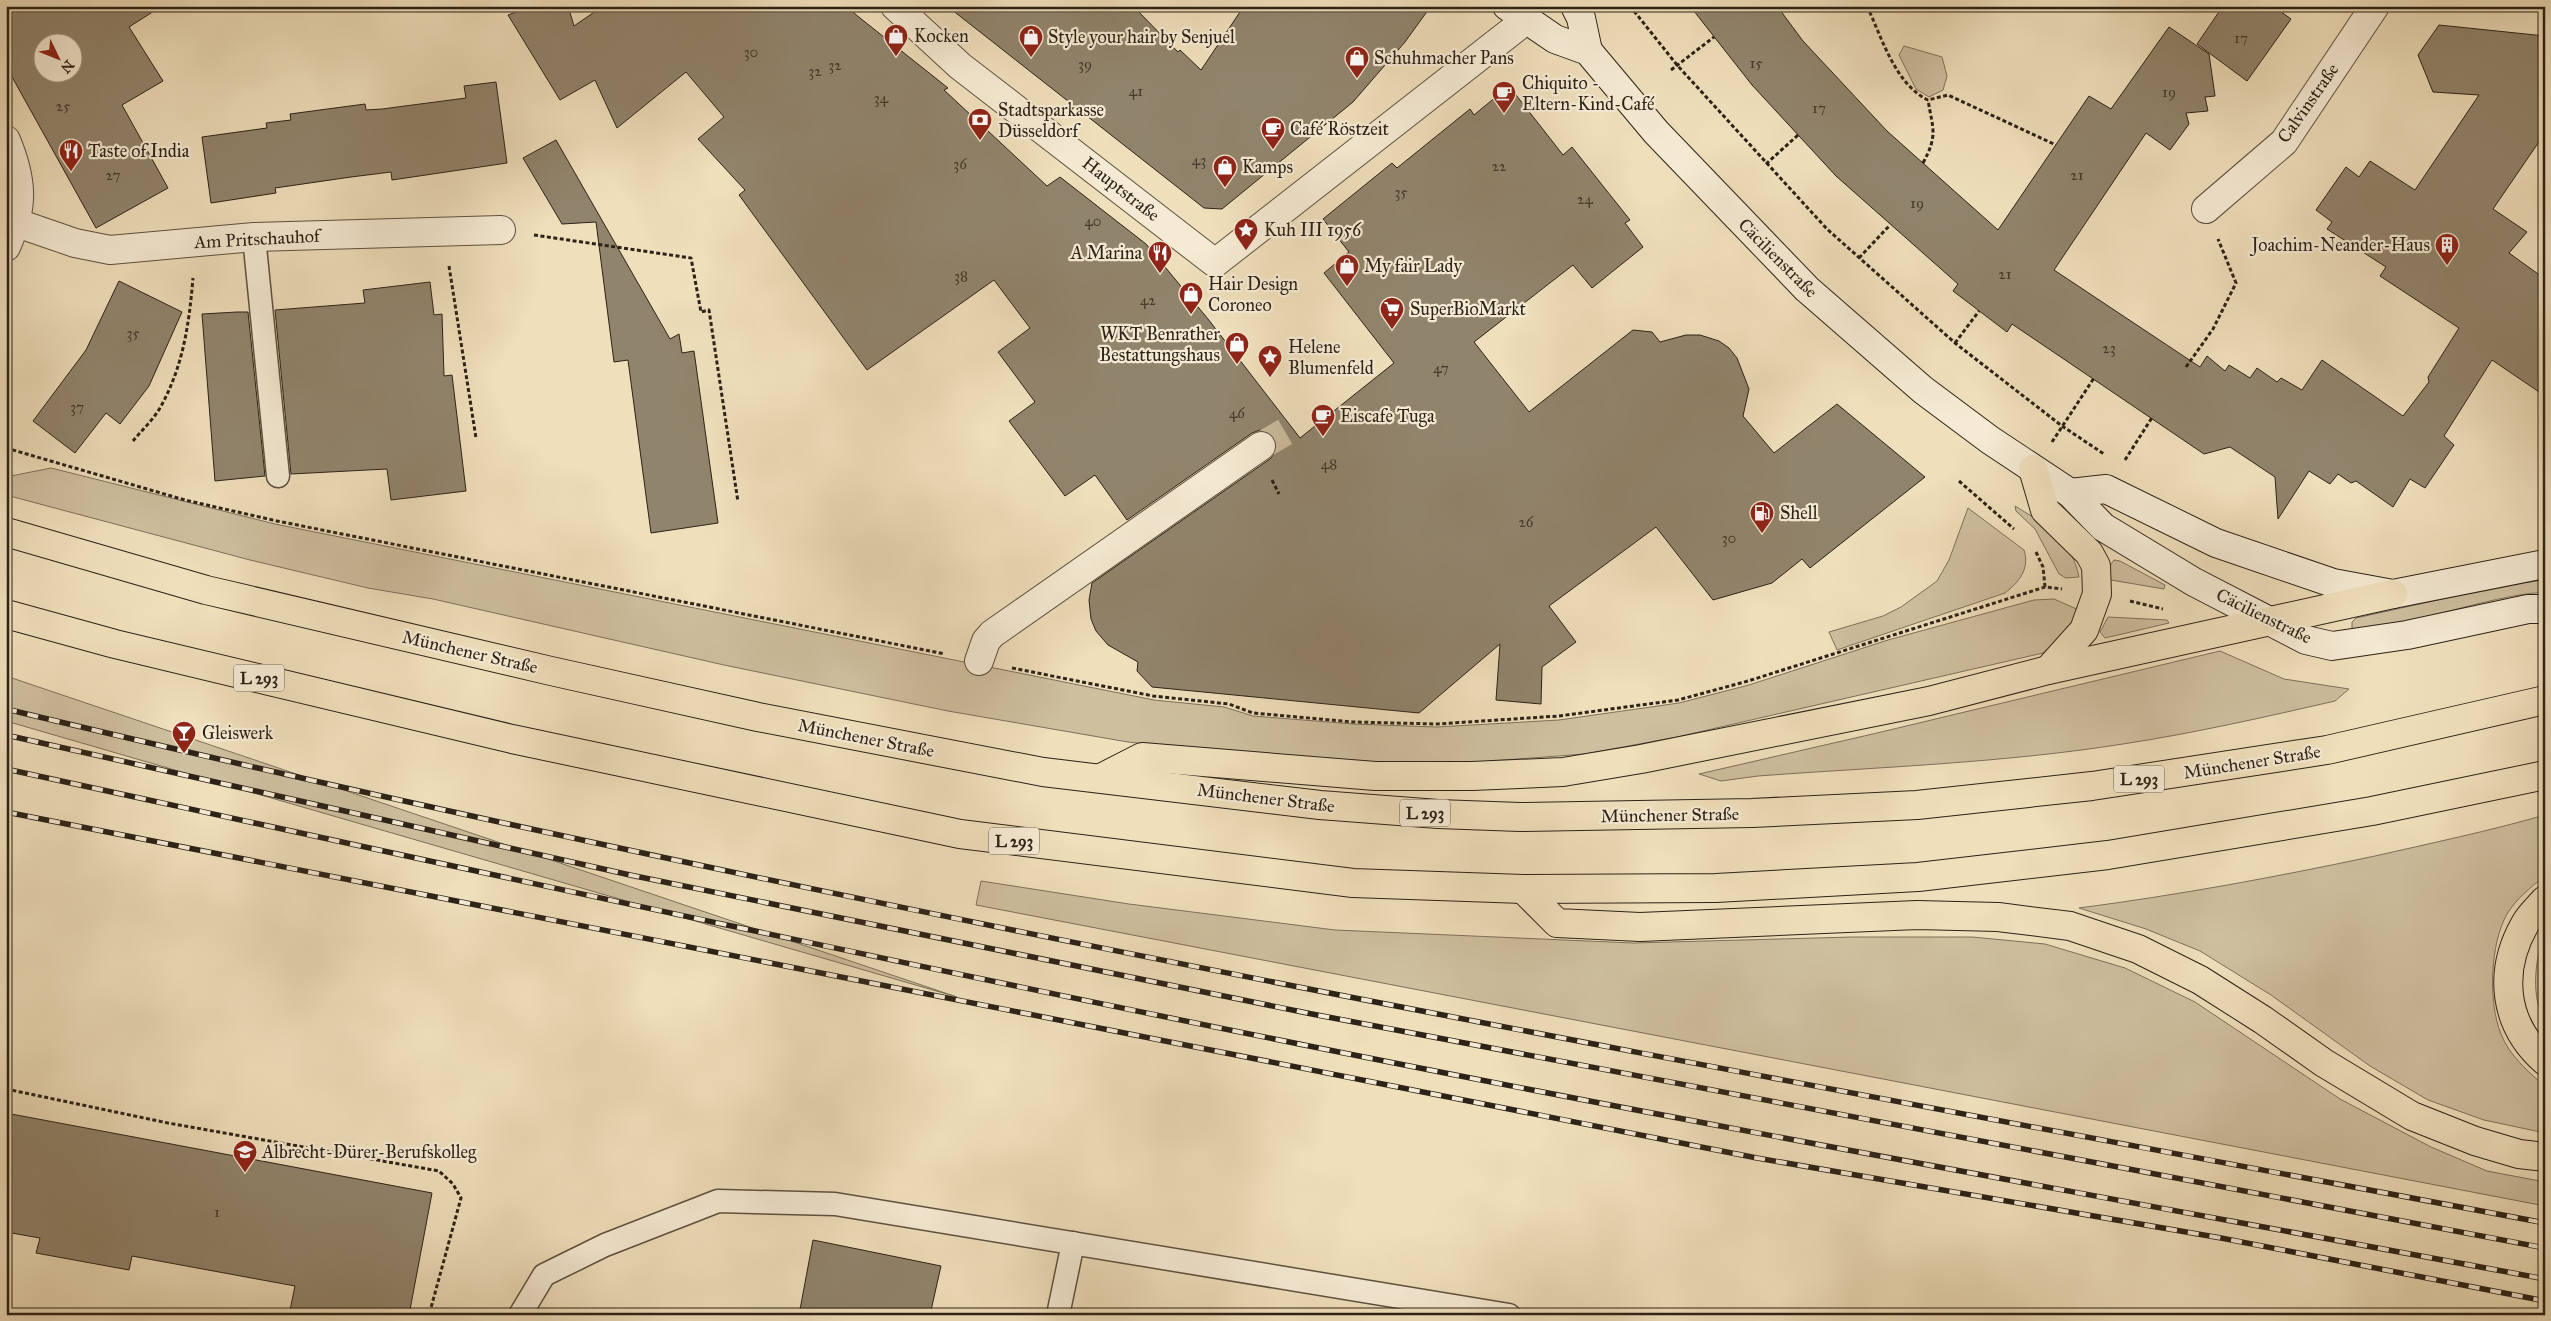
<svg xmlns="http://www.w3.org/2000/svg" width="2551" height="1321" font-family="'IM FELL Great Primer',serif">
  <style>
    .green { fill: #cebf9f; stroke: #7d705b }
    .building { fill: #91846c; stroke: #2c2217; fill-rule: evenodd }
    .lines { fill: none; stroke-linecap: round; stroke-linejoin: round }
    .street-tunnel { stroke: #c8b99a; stroke-width: 28; stroke-dasharray: 28 14; stroke-linecap: butt }
    .lane-casing { stroke: #5d5140; stroke-width: 25 }
    .street-casing { stroke: #5d5140; stroke-width: 30 }
    .secondary-casing { stroke: #2c2217; stroke-width: 30 }
    .highway-casing { stroke: #2c2217; stroke-width: 30 }
    .path { stroke: #2c2217; stroke-width: 3; stroke-dasharray: 4 2.5; stroke-linecap: butt }
    .lane { stroke: #f5ead3; stroke-width: 22 }
    .street { stroke: #f5ead3; stroke-width: 28 }
    .secondary { stroke: #f5ead3; stroke-width: 28 }
    .highway { stroke: #efdfbb; stroke-width: 28 }
    .rail-casing { stroke: #2c2217; stroke-width: 5.5 }
    .rail { stroke: #f5ead3; stroke-width: 4; stroke-dasharray: 11; stroke-linecap: butt }
    .labels { text-anchor: middle; dominant-baseline: central; stroke-width: 4.5; stroke-linejoin: round; paint-order: stroke }
    .number-label { font-size: 15px; fill: #453a2c }
    .shield { fill: #f5ead3; stroke: #685e4f; stroke-width: 1 }
    .shield-label { font-size: 16px; font-weight: bold; fill: #2c2217 }
    .poi-label { font-size: 18px; fill: #2c2217; stroke: #f5ead3; text-anchor: start }
    .street-label { font-size: 18px; fill: #2c2217; stroke: #f5ead3 }
  </style>
  <rect width="100%" height="100%" fill="#efdfbb"/>
  <filter id="stains"><feTurbulence type="fractalNoise" baseFrequency=".004" numOctaves="4"/><feColorMatrix values="0 0 0 0 .2 0 0 0 0 .09 0 0 0 0 .02 0 0 0 .5 -.17"/></filter>
  <radialGradient id="worn" r=".72"><stop offset=".6" stop-color="#630" stop-opacity="0"/><stop offset="1" stop-color="#630" stop-opacity=".3"/></radialGradient>
  <g class="green">
    <polygon points="1904,46 1942,57 1947,76 1943,90 1929,97 1916,89 1899,55"/>
    <polygon points="51,468 275,524 1154,700 1224,707 1253,716 1353,724 1437,727 1559,720 1679,703 1749,685 1888,640 2034,600 2054,599 2081,611 2060,642 2043,653 1677,737 1585,754 1424,766 1310,762 1128,742 948,711 724,665 433,599 368,588 250,560 6,495 6,477"/>
    <path d="M2015 506C2045 524 2072 541 2079 577L2066 578 2059 574 2035 529 2016 511Z"/>
    <path d="M1968 508 2024 550C2030 569 2019 582 2005 593L1837 650 1829 632 1883 616 1901 607 1937 581 1949 560Z"/>
    <polygon points="2114,560 2120,561 2165,585 2164,589 2111,580 2109,567"/>
    <path d="M2545 580V592C2502 595 2458 610 2416 619 2398 623 2370 635 2352 628V622L2356 618 2510 584Z"/>
    <polygon points="2108,617 2167,620 2169,623 2105,638 2100,632"/>
    <path d="M2220 651 2284 679 2349 689 2335 701C2265 717 2195 733 2123 744 2003 763 1879 767 1758 776L1721 781 1699 774 1877 733Z"/>
    <polygon points="6,676 957,997 6,721"/>
    <path d="M2545 815V876C2531 887 2517 898 2507 914 2490 944 2488 1002 2501 1034 2509 1055 2528 1072 2545 1086V1133L2484 1120 2428 1100 2370 1066 2271 995 2200 951 2146 929 2079 908C2179 895 2276 877 2375 856 2432 843 2489 831 2545 815Z"/>
    <polygon points="981,881 1129,904 1335,930 1633,943 1852,937 1972,937 2045,944 2125,968 2195,1002 2340,1099 2431,1147 2487,1171 2545,1182 2545,1206 976,905"/>
    <path d="M2545 937V1020C2531 1001 2534 957 2545 937Z"/>
  </g>
  <g class="building">
    <path d="M6 6H162L129 27 163 81 122 105 168 188 96 228 6 66ZM42 42H72V72H42Z"/>
    <polygon points="533,6 568,6 574,26 603,6 849,6 855,14 948,88 944,90 1047,186 1060,177 1146,244 1208,319 1300,438 1394,363 1324,273 1349,252 1323,219 1392,163 1397,168 1470,109 1474,115 1509,86 1563,155 1572,147 1630,220 1625,223 1643,247 1592,288 1573,265 1474,342 1529,412 1633,330 1652,332 1660,342 1686,335 1700,335 1719,341 1729,348 1737,358 1749,389 1743,416 1774,453 1837,404 1925,477 1810,568 1802,559 1772,583 1713,600 1656,527 1549,606 1576,642 1542,667 1541,704 1496,700 1500,644 1419,713 1152,687 1137,671 1138,662 1108,645 1096,631 1091,619 1089,600 1092,583 1270,459 1275,453 1277,445 1273,437 1267,432 1260,430 1252,433 1127,520 1095,475 1065,496 1009,421 1035,402 998,352 1030,328 994,280 867,370 739,195 745,190 698,139 724,117 686,72 617,128 595,80 560,100 508,15"/>
    <polygon points="947,6 1133,6 1178,52 1180,50 1201,70 1244,6 1431,6 1405,42 1353,102 1222,209 1204,208"/>
    <polygon points="1690,6 1777,6 1803,41 1887,131 1998,230 2089,96 2111,109 2169,27 2209,54 2215,96 2205,97 2208,111 2186,113 2189,124 2170,150 2146,133 2054,270 2200,367 2207,356 2225,371 2229,365 2250,378 2257,368 2277,382 2281,378 2302,390 2322,360 2403,416 2429,382 2428,377 2459,328 2380,276 2386,267 2327,229 2332,222 2316,210 2346,167 2359,177 2370,161 2415,190 2479,95 2433,92 2418,55 2439,25 2545,36 2545,133 2493,209 2527,232 2509,253 2545,279 2545,396 2492,360 2444,436 2454,445 2425,488 2410,479 2393,507 2356,481 2351,483 2338,474 2330,484 2309,471 2278,519 2275,477 2230,447 2204,454 2012,324 2007,332 1953,291 1958,284 1836,176 1752,85"/>
    <polygon points="2223,6 2273,6 2291,19 2247,81 2197,44"/>
    <polygon points="496,82 507,163 392,180 391,172 351,177 275,188 276,193 211,203 202,137 267,128 266,123 291,120 290,114 365,104 366,110 382,109 466,98 464,86"/>
    <polygon points="556,140 670,339 679,334 682,353 694,351 718,523 651,533 628,360 614,362 596,222 562,224 523,158"/>
    <polygon points="119,281 182,312 149,386 120,424 106,413 75,453 33,421 86,350"/>
    <polygon points="430,282 434,315 442,314 444,376 452,375 466,491 391,500 387,469 291,474 275,310 365,303 363,290"/>
    <polygon points="237,312 248,312 265,476 215,481 202,314"/>
    <polygon points="6,1113 432,1193 409,1315 289,1315 295,1286 132,1256 129,1270 36,1253 40,1238 6,1232"/>
    <polygon points="813,1240 941,1266 930,1315 799,1315"/>
  </g>
  <g class="lines">
    <polyline class="street-tunnel" points="1261,446 1292,428"/>
    <defs>
      <g id="lane">
        <polyline points="254,237 278,476"/>
        <polyline points="520,1315 544,1275 605,1245 718,1201 835,1204 1509,1315"/>
        <polyline points="1058,1315 1073,1243"/>
      </g>
      <g id="street">
        <polyline points="895,6 960,66 1215,263 1526,20"/>
        <path d="M6 140C23 181 24 207 6 247"/>
        <polyline points="2206,209 2284,142 2375,6"/>
        <polyline points="17,223 75,243 110,250 254,237 501,230"/>
        <polyline points="979,661 986,641 992,634 1261,446"/>
      </g>
      <g id="secondary">
        <polyline points="1507,6 1555,39 1588,51 1656,132 1807,289 1923,390 1990,440 2070,493 2103,527 2194,582 2306,640 2332,646 2407,635 2528,609 2545,609"/>
        <polyline points="1575,6 1581,18 1588,51"/>
        <polyline points="2070,493 2106,489 2216,543 2333,583 2393,594 2545,564"/>
      </g>
      <g id="highway">
        <polyline points="2033,469 2045,510 2089,553 2096,566 2097,594 2084,630 2048,670"/>
        <polyline points="6,532 206,590 551,671 758,717 1043,772 1320,805 1438,814 1520,817 1752,813 1917,805 2092,786 2327,750 2545,700"/>
        <polyline points="6,614 115,644 512,739 960,834 1353,883 1523,889 1716,888 1918,877 2108,855 2372,811 2545,775"/>
        <polyline points="1101,778 1142,757 1375,776 1472,776 1563,772 1641,759 1929,701 2048,670 2393,594"/>
        <polyline points="1523,889 1557,923 1640,927 1917,915 1998,917 2070,926 2138,949 2200,980 2263,1020 2324,1063 2412,1116 2475,1141 2519,1154 2545,1157"/>
        <path d="M2545 900C2538 908 2530 915 2525 924 2498 971 2503 1024 2545 1061"/>
      </g>
    </defs>
    <use href="#lane" class="lane-casing"/>
    <use href="#street" class="street-casing"/>
    <use href="#secondary" class="secondary-casing"/>
    <use href="#highway" class="highway-casing"/>
    <g class="path">
      <polyline points="1630,6 1677,65 1827,229 1955,343 2062,426 2104,454"/>
      <path d="M1867 6C1882 38 1895 84 1928 100L1948 95 2056 145"/>
      <polyline points="1671,70 1714,37"/>
      <path d="M1923 163C1938 135 1933 130 1928 100"/>
      <polyline points="1766,164 1798,135"/>
      <polyline points="534,235 691,258 701,312 709,310 738,502"/>
      <polyline points="1859,258 1890,225"/>
      <polyline points="449,266 476,438"/>
      <polyline points="1955,343 1979,311"/>
      <polyline points="2186,367 2213,329 2236,283 2218,239"/>
      <path d="M133 441C141 431 153 420 160 408 183 367 189 325 193 278"/>
      <polyline points="2052,442 2094,378"/>
      <polyline points="6,448 185,500 277,521 945,654"/>
      <polyline points="2125,460 2153,416"/>
      <polyline points="1272,480 1279,494"/>
      <polyline points="1959,481 2014,529"/>
      <polyline points="2036,552 2043,567 2045,587"/>
      <polyline points="2130,601 2163,609"/>
      <polyline points="1012,668 1153,696 1229,704 1253,713 1353,722 1437,724 1559,716 1678,700 1748,681 2045,587 2062,589"/>
      <polyline points="6,1089 168,1123 439,1171 453,1184 461,1198 429,1315"/>
    </g>
    <use href="#lane" class="lane"/>
    <use href="#street" class="street"/>
    <use href="#secondary" class="secondary"/>
    <use href="#highway" class="highway"/>
    <defs>
      <g id="rail">
        <path d="M6 709C846 911 1696 1063 2545 1223"/>
        <polyline points="6,735 630,875 1312,1014 2545,1248"/>
        <path d="M6 769C439 863 871 958 1304 1045 1717 1128 2131 1202 2545 1279"/>
        <polyline points="6,812 1757,1158 2221,1238 2545,1301"/>
      </g>
    </defs>
    <use href="#rail" class="rail-casing"/>
    <use href="#rail" class="rail"/>
  </g>
  <defs>
    <symbol id="shop-pin" viewBox="-11 -11 22 30"><path d="M0 17L-7.5 6A9.5 9.5 0 1 1 7.5 6Z" fill="#8f2418" stroke="#f5ead3"/><path d="M-5-2.5h2.3a2.7 3.5 0 0 1 5.4 0H5L5.5 6h-11ZM-1.5-2.5h3a1.5 2.3 0 0 0-3 0Z" fill="#fff"/></symbol>
    <symbol id="cafe-pin" viewBox="-11 -11 22 30"><path d="M0 17L-7.5 6A9.5 9.5 0 1 1 7.5 6Z" fill="#8f2418" stroke="#f5ead3"/><path d="M-5.5-4.5H6V0H3Q3 3.5 0 3.5H-2.5Q-5.5 3.5-5.5 0ZM3-3.2v2h1.7v-2ZM-6 4.5H4V6H-6Z" fill="#fff"/></symbol>
    <symbol id="bank-pin" viewBox="-11 -11 22 30"><path d="M0 17L-7.5 6A9.5 9.5 0 1 1 7.5 6Z" fill="#8f2418" stroke="#f5ead3"/><path d="M-6-4H6V4H-6ZM0-2.3a2.3 2.3 0 1 0 0 4.6a2.3 2.3 0 1 0 0-4.6Z" fill="#fff"/></symbol>
    <symbol id="restaurant-pin" viewBox="-11 -11 22 30"><path d="M0 17L-7.5 6A9.5 9.5 0 1 1 7.5 6Z" fill="#8f2418" stroke="#f5ead3"/><path d="M-5-6h1v4h1v-4h1v4h1v-4h1v5L-1.5 .5V6h-2V.5L-5-1ZM5-6V6H3V1.5H1.5Q1.5-4 5-6Z" fill="#fff"/></symbol>
    <symbol id="sight-pin" viewBox="-11 -11 22 30"><path d="M0 17L-7.5 6A9.5 9.5 0 1 1 7.5 6Z" fill="#8f2418" stroke="#f5ead3"/><path d="M0-6L1.8-2.2L6-1.7L2.9 1.2L3.7 5.4L0 3.3L-3.7 5.4L-2.9 1.2L-6-1.7L-1.8-2.2Z" fill="#fff"/></symbol>
    <symbol id="building-pin" viewBox="-11 -11 22 30"><path d="M0 17L-7.5 6A9.5 9.5 0 1 1 7.5 6Z" fill="#8f2418" stroke="#f5ead3"/><path d="M-4-6H4V6H1V3H-1V6H-4ZM-2.5-4.3h1.7v1.8h-1.7ZM.8-4.3h1.7v1.8H.8ZM-2.5-1h1.7V.8h-1.7ZM.8-1h1.7V.8H.8Z" fill="#fff"/></symbol>
    <symbol id="supermarket-pin" viewBox="-11 -11 22 30"><path d="M0 17L-7.5 6A9.5 9.5 0 1 1 7.5 6Z" fill="#8f2418" stroke="#f5ead3"/><path d="M-6-5.5h2.5l.6 2H6L4.5 2H-2.5L-4.4-4H-6ZM-1.5 3.2a1.3 1.3 0 1 0 .1 0ZM3 3.2a1.3 1.3 0 1 0 .1 0Z" fill="#fff"/></symbol>
    <symbol id="fuel-pin" viewBox="-11 -11 22 30"><path d="M0 17L-7.5 6A9.5 9.5 0 1 1 7.5 6Z" fill="#8f2418" stroke="#f5ead3"/><path d="M-5.5-6h7V0h2V4h1.3V-2.5L3-4.5l.8-.8L6-3V5H2.5V1h-1V6h-7ZM-4.2-4.7v3.2H.2V-4.7Z" fill="#fff"/></symbol>
    <symbol id="bar-pin" viewBox="-11 -11 22 30"><path d="M0 17L-7.5 6A9.5 9.5 0 1 1 7.5 6Z" fill="#8f2418" stroke="#f5ead3"/><path d="M-6-5H6L.8 .8V4.5H3.5V6h-7V4.5H-.8V.8Z" fill="#fff"/></symbol>
    <symbol id="school-pin" viewBox="-11 -11 22 30"><path d="M0 17L-7.5 6A9.5 9.5 0 1 1 7.5 6Z" fill="#8f2418" stroke="#f5ead3"/><path d="M0-5L7-2L0 1L-7-2ZM-4 1L0 2.5L4 1V4Q0 6-4 4Z" fill="#fff"/></symbol>
  </defs>
  <g fill-rule="evenodd">
    <use href="#shop-pin" x="882" y="22" width="28" height="38"/>
    <use href="#shop-pin" x="1017" y="23" width="28" height="38"/>
    <use href="#shop-pin" x="1343" y="44" width="28" height="38"/>
    <use href="#cafe-pin" x="1490" y="79" width="28" height="38"/>
    <use href="#bank-pin" x="966" y="106" width="28" height="38"/>
    <use href="#cafe-pin" x="1259" y="115" width="28" height="38"/>
    <use href="#restaurant-pin" x="57" y="137" width="28" height="38"/>
    <use href="#shop-pin" x="1211" y="153" width="28" height="38"/>
    <use href="#sight-pin" x="1232" y="216" width="28" height="38"/>
    <use href="#building-pin" x="2433" y="231" width="28" height="38"/>
    <use href="#restaurant-pin" x="1146" y="239" width="28" height="38"/>
    <use href="#shop-pin" x="1333" y="252" width="28" height="38"/>
    <use href="#shop-pin" x="1177" y="280" width="28" height="38"/>
    <use href="#supermarket-pin" x="1378" y="295" width="28" height="38"/>
    <use href="#shop-pin" x="1223" y="330" width="28" height="38"/>
    <use href="#sight-pin" x="1256" y="343" width="28" height="38"/>
    <use href="#cafe-pin" x="1309" y="402" width="28" height="38"/>
    <use href="#fuel-pin" x="1748" y="499" width="28" height="38"/>
    <use href="#bar-pin" x="170" y="719" width="28" height="38"/>
    <use href="#school-pin" x="231" y="1138" width="28" height="38"/>
  </g>
  <g class="labels">
    <g class="number-label">
      <text x="2241" y="38">17</text>
      <text x="751" y="52">30</text>
      <text x="1756" y="63">15</text>
      <text x="1085" y="64">39</text>
      <text x="835" y="65">32</text>
      <text x="815" y="71">32</text>
      <text x="1136" y="91">41</text>
      <text x="2169" y="92">19</text>
      <text x="881" y="98">34</text>
      <text x="63" y="106">25</text>
      <text x="1819" y="108">17</text>
      <text x="1199" y="160">43</text>
      <text x="960" y="164">36</text>
      <text x="1499" y="166">22</text>
      <text x="113" y="175">27</text>
      <text x="2077" y="175">21</text>
      <text x="1401" y="192">35</text>
      <text x="1585" y="199">24</text>
      <text x="1917" y="203">19</text>
      <text x="1093" y="221">40</text>
      <text x="2005" y="274">21</text>
      <text x="961" y="276">38</text>
      <text x="1148" y="300">42</text>
      <text x="133" y="333">35</text>
      <text x="2109" y="348">23</text>
      <text x="1441" y="368">47</text>
      <text x="77" y="407">37</text>
      <text x="1237" y="413">46</text>
      <text x="1329" y="464">48</text>
      <text x="1526" y="522">26</text>
      <text x="1729" y="538">30</text>
      <text x="217" y="1212">1</text>
    </g>
    <g class="shield">
      <rect x="234" y="664.5" width="50" height="27" rx="4"/>
      <rect x="2114" y="765.5" width="50" height="27" rx="4"/>
      <rect x="1400" y="799.5" width="50" height="27" rx="4"/>
      <rect x="989" y="827.5" width="50" height="27" rx="4"/>
    </g>
    <g class="shield-label">
      <text x="259" y="678">L 293</text>
      <text x="2139" y="779">L 293</text>
      <text x="1425" y="813">L 293</text>
      <text x="1014" y="841">L 293</text>
    </g>
    <g class="poi-label">
      <text x="914" y="36">Kocken</text>
      <text x="1048" y="37">Style your hair by Senjuel</text>
      <text x="1374" y="58">Schuhmacher Pans</text>
      <text x="1522" y="83">Chiquito -<tspan x="1522" dy="21">Eltern-Kind-Café</tspan></text>
      <text x="998" y="110">Stadtsparkasse<tspan x="998" dy="21">Düsseldorf</tspan></text>
      <text x="1290" y="129">Café Röstzeit</text>
      <text x="88" y="151">Taste of India</text>
      <text x="1242" y="167">Kamps</text>
      <text x="1264" y="230">Kuh III 1956</text>
      <text x="2430" y="245" text-anchor="end">Joachim-Neander-Haus</text>
      <text x="1142" y="253" text-anchor="end">A Marina</text>
      <text x="1364" y="266">My fair Lady</text>
      <text x="1208" y="284">Hair Design<tspan x="1208" dy="21">Coroneo</tspan></text>
      <text x="1410" y="309">SuperBioMarkt</text>
      <text x="1220" y="334" text-anchor="end">WKT Benrather<tspan x="1220" dy="21">Bestattungshaus</tspan></text>
      <text x="1288" y="347">Helene<tspan x="1288" dy="21">Blumenfeld</tspan></text>
      <text x="1340" y="416">Eiscafe Tuga</text>
      <text x="1780" y="513">Shell</text>
      <text x="202" y="733">Gleiswerk</text>
      <text x="262" y="1152">Albrecht-Dürer-Berufskolleg</text>
    </g>
    <g class="street-label">
      <text transform="translate(2308 103) rotate(-55)">Calvinstraße</text>
      <text transform="translate(1121 189) rotate(38)">Hauptstraße</text>
      <text transform="translate(257 239) rotate(-3)">Am Pritschauhof</text>
      <text transform="translate(1778 258) rotate(45)">Cäcilienstraße</text>
      <text transform="translate(2264 616) rotate(26)">Cäcilienstraße</text>
      <text transform="translate(470 652) rotate(13)">Münchener Straße</text>
      <text transform="translate(866 738) rotate(11)">Münchener Straße</text>
      <text transform="translate(2252 762) rotate(-9)">Münchener Straße</text>
      <text transform="translate(1266 798) rotate(7)">Münchener Straße</text>
      <text transform="translate(1670 815) rotate(-1)">Münchener Straße</text>
    </g>
  </g>
  <rect width="2551" height="1321" fill="none" stroke="#efdfbb" stroke-width="25"/>
  <rect x="8" y="8" width="2536" height="1306" fill="none" stroke="#2c2217" stroke-width="2.5"/>
  <rect x="12" y="12" width="2526" height="1296" fill="none" stroke="#2c2217"/>
  <g transform="translate(58 58) rotate(133)"><circle r="24" fill="#f5ead3" stroke="#a59a88"/>
  <path d="M0-4L9 19L0 12L-9 19Z" fill="#8f2418"/>
  <text y="-8" font-size="14" font-weight="bold" text-anchor="middle" fill="#2c2217">N</text>
  </g>
  <rect width="100%" height="100%" filter="url(#stains)"/>
  <rect width="100%" height="100%" fill="url(#worn)"/>
</svg>
